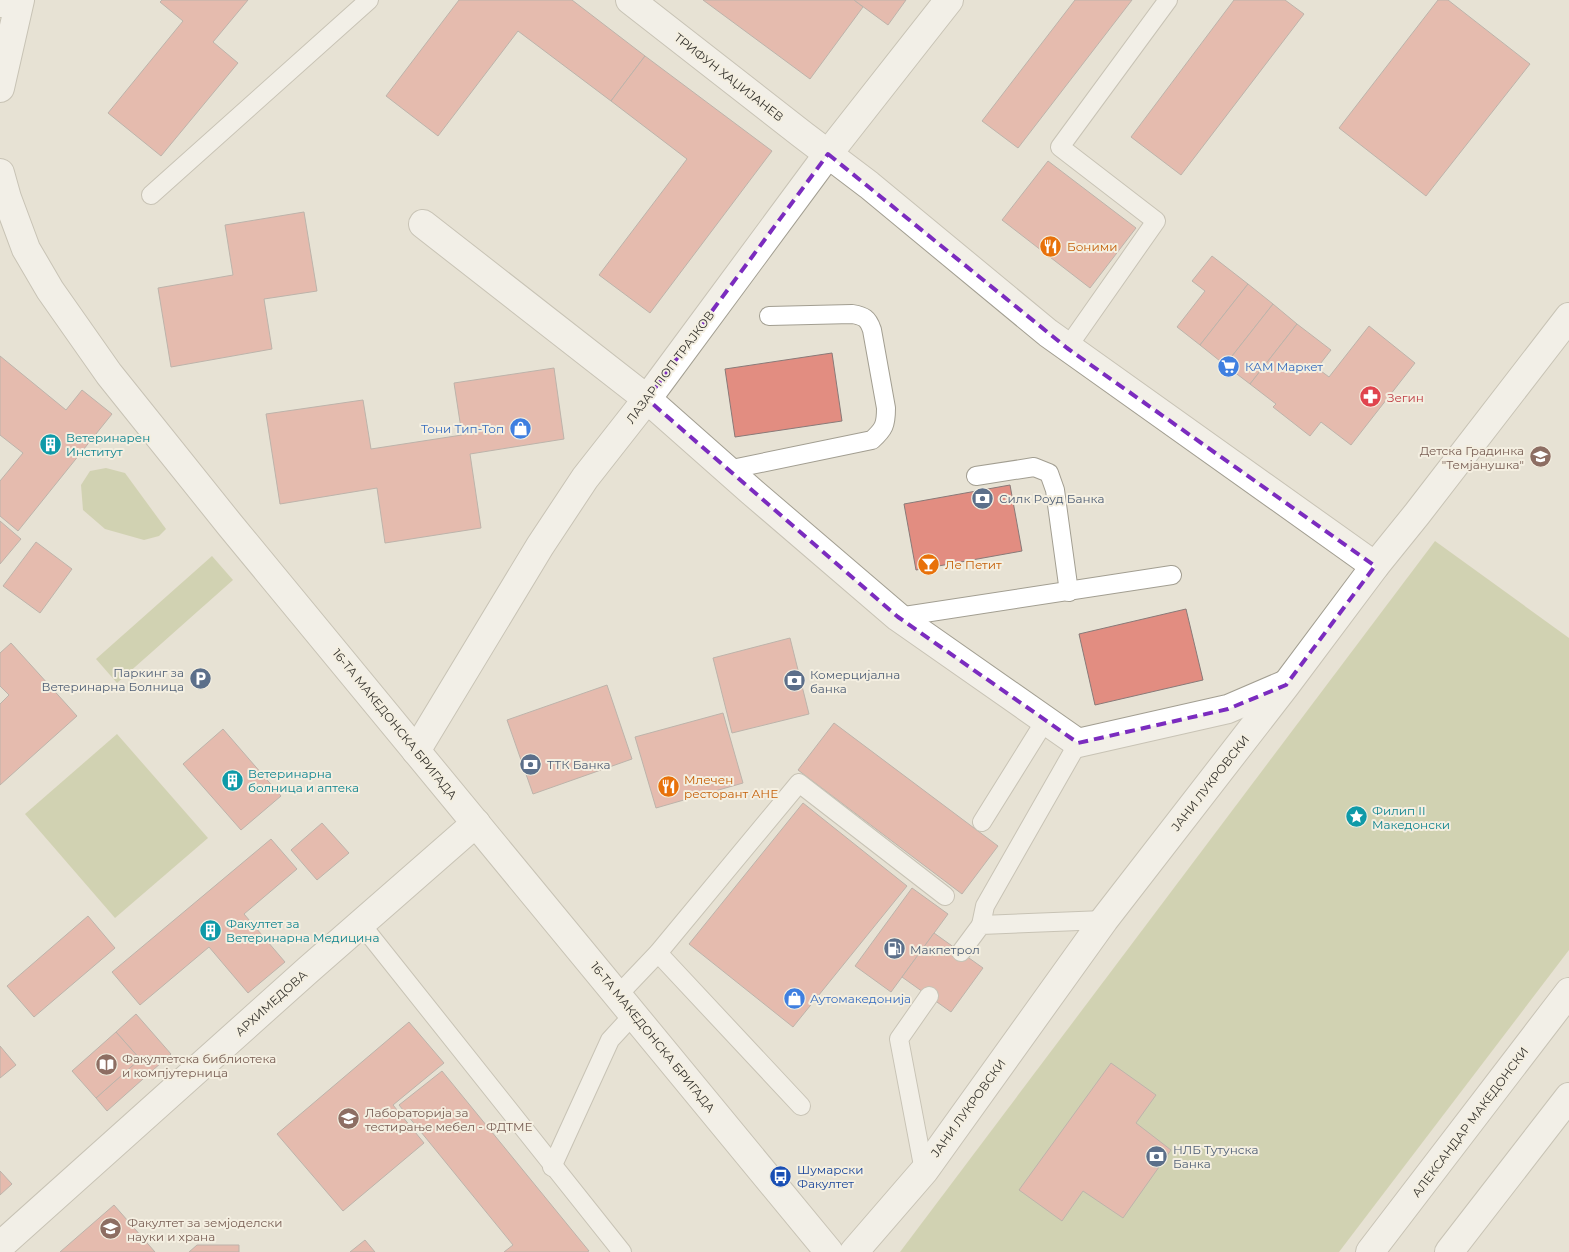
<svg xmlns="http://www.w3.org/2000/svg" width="1569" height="1252" font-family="Montserrat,sans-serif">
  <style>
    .green { fill: #b7be8b }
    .building { fill: #e28d81; stroke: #897a78 }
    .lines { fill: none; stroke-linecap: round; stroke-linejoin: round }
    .service-casing { stroke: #a29e91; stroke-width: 20 }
    .minor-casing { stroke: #a29e91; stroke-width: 30 }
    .tertiary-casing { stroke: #a29e91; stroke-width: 30 }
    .service { stroke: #fff; stroke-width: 18 }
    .minor { stroke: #fff; stroke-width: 28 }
    .tertiary { stroke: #fff; stroke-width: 28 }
    .marked { fill: none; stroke: #7b2cbf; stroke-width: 4; stroke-dasharray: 10 6; stroke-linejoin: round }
    .labels { text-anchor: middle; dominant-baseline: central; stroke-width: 4; stroke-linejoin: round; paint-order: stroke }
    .street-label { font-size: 12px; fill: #36342f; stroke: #f4efe1 }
    .food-label { font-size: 12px; fill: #c56008; stroke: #f4efe1; text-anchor: start }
    .shop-label { font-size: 12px; fill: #366cbe; stroke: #f4efe1; text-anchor: start }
    .health-label { font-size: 12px; fill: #be3a42; stroke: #f4efe1; text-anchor: start }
    .culture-label { font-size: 12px; fill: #0d838f; stroke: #f4efe1; text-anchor: start }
    .education-label { font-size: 12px; fill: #785e54; stroke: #f4efe1; text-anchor: start }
    .service-label { font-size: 12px; fill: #4e5e75; stroke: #f4efe1; text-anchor: start }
    .transit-label { font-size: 12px; fill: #164399; stroke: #f4efe1; text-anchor: start }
  </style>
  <rect width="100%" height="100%" fill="#e7e2d4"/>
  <g class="green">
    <polygon points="106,468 125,473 166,529 159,536 144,540 105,529 83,510 81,485 90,471"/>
    <polygon points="1435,541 1569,638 1569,950 1339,1252 900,1252"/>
    <polygon points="212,556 233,580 117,683 96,659"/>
    <polygon points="117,734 208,838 115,918 25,814"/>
  </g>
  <g class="building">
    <polygon points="162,0 248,0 213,42 238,63 161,156 108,113 183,21 160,2"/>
    <polygon points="459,0 572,0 645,56 611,101 518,31 438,136 386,96"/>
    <polygon points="703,0 854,0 863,7 810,79"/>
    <polygon points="854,0 906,0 888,25"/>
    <polygon points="1075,0 1132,0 1018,148 982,121"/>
    <polygon points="1234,0 1285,0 1304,14 1181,175 1131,137"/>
    <polygon points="1438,0 1448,0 1530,64 1426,196 1339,128"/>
    <polygon points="645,56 772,151 650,313 599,275 687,159 611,101"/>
    <polygon points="1048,161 1136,228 1090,288 1002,220"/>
    <polygon points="304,212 317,291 264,299 272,349 171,367 158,288 233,275 225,225"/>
    <polygon points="1212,256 1248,284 1200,345 1177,327 1205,291 1192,281"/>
    <polygon points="1248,284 1273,304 1225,365 1200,345"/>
    <polygon points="1273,304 1297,324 1250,384 1225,365"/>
    <polygon points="1297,324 1331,350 1317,368 1329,377 1369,326 1415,363 1351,445 1321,422 1310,436 1273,407 1276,404 1250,384"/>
    <polygon points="832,353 842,421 735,437 725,369"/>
    <polygon points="0,356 66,410 82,390 112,414 18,531 0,516 0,481 23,453 0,435"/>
    <polygon points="554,368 564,439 470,454 481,528 385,543 377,488 280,504 266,414 363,400 371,449 462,435 454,383"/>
    <polygon points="1010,485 1022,551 916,570 904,504"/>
    <polygon points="0,521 21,539 0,564"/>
    <polygon points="36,542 72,569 40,613 3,586"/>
    <polygon points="1186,609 1203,680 1095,705 1079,634"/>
    <polygon points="790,638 809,714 732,733 713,658"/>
    <polygon points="11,643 77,716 0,785 0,704 9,695 0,686 0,653"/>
    <polygon points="607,685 632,759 533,794 507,720"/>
    <polygon points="723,713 743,783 656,808 635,737"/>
    <polygon points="834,723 998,846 962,894 798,770"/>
    <polygon points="223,729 281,796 241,830 183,764"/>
    <polygon points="803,803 907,886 793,1027 689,944"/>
    <polygon points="322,823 349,853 317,880 291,850"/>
    <polygon points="271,839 297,869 244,914 285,962 248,993 209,947 140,1005 112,972"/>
    <polygon points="912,888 948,914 891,992 855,966"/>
    <polygon points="88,916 115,948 34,1017 7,986"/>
    <polygon points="934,933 983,968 951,1012 902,977"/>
    <polygon points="136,1014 171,1054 107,1111 96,1098 140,1059 116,1032"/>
    <polygon points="409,1022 444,1063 393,1105 424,1143 343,1211 277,1134"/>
    <polygon points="116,1032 140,1059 96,1098 72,1071"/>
    <polygon points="0,1046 16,1065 0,1078"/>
    <polygon points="1111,1063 1156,1095 1136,1123 1171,1150 1123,1218 1083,1191 1062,1221 1019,1190"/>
    <polygon points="442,1071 589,1251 587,1252 504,1252 513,1245 399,1105"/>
    <polygon points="0,1171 12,1184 0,1195"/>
    <polygon points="114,1205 155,1252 60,1252"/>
    <polygon points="365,1240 375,1252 350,1252"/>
    <polygon points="197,1245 239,1245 239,1252 189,1252"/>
  </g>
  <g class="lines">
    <defs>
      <g id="service">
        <polyline points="151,195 369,0"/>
        <polyline points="1067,348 1156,221 1060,147 1168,0"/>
        <path d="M727 470 872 440C884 429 886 425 886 408L872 330C868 318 864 316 852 314L769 316"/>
        <polyline points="976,476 1034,467 1049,473 1055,490 1069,592"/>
        <polyline points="898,617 1172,575"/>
        <polyline points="982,822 1045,721"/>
        <polyline points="361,924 622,1252"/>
        <polyline points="981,925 985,906 1078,743"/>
        <polyline points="961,952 981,925 1104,920"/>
        <polyline points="658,953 801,1106"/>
        <polyline points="618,995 658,953 799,783 945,896"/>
        <polyline points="552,1167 610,1040 634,1014"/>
        <polyline points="924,1171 899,1039 929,996"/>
      </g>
      <g id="minor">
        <polyline points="630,0 803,135 869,185 1048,333 1375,566"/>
        <polyline points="0,3 15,0"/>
        <polyline points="423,224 647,399 751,491 898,617 1078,743 1228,709 1284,685"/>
        <polyline points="416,751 540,546 585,478 647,399 828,154 949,0"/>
        <polyline points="0,1246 308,970 476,823"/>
        <polyline points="854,1252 924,1171 1104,920 1286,685 1375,566 1417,514 1569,317"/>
      </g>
      <g id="tertiary">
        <polyline points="0,88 20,0"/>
        <polyline points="0,173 7,198 26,249 50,290 109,374 230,525 829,1252"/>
        <polyline points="1370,1252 1569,992"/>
        <polyline points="1449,1252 1569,1097"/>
      </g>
    </defs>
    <use href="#service" class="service-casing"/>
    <use href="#minor" class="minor-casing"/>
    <use href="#tertiary" class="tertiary-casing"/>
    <use href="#service" class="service"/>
    <use href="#minor" class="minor"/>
    <use href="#tertiary" class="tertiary"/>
  </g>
  <path d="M0 0H1569V1252H0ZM828 154 1067 348 1375 566 1286 685 1228 709 1078 743 898 617 647 399Z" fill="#e7e2d4" fill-opacity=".55" fill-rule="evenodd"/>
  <path class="marked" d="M828 154 1067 348 1375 566 1286 685 1228 709 1078 743 898 617 647 399Z"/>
  <defs>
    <symbol id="restaurant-disc" viewBox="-11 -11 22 22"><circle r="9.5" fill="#e8710a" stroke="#f4efe1"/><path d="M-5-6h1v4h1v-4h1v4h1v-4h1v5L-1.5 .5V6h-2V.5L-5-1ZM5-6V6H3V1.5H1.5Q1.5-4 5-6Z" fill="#fff"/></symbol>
    <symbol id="supermarket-disc" viewBox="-11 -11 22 22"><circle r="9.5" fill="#3f7fe0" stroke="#f4efe1"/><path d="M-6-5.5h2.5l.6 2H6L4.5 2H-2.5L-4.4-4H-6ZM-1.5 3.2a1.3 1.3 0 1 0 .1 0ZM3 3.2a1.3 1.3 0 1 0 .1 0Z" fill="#fff"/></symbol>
    <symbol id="pharmacy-disc" viewBox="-11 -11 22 22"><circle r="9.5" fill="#e0444e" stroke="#f4efe1"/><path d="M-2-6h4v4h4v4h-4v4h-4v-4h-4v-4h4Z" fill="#fff"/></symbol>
    <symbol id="shop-disc" viewBox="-11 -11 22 22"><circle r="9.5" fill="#3f7fe0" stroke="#f4efe1"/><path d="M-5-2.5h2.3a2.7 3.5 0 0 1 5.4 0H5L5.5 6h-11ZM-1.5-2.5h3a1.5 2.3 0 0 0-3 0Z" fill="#fff"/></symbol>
    <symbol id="building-disc" viewBox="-11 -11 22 22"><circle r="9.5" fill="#0f9aa8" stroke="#f4efe1"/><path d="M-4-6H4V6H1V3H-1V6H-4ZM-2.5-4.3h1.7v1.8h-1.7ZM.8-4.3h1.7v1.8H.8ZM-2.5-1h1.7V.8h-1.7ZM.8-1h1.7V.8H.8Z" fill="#fff"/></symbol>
    <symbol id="school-disc" viewBox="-11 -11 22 22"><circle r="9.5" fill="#8d6e63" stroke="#f4efe1"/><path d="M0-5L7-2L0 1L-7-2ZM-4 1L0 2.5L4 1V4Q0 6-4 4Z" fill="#fff"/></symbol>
    <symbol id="bank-disc" viewBox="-11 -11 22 22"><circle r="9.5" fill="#5c6f8a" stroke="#f4efe1"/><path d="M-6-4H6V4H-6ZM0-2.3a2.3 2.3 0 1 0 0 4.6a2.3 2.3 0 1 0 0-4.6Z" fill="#fff"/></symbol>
    <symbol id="bar-disc" viewBox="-11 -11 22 22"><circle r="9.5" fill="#e8710a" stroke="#f4efe1"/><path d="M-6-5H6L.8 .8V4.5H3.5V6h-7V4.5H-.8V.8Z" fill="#fff"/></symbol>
    <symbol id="parking-disc" viewBox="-11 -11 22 22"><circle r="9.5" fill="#5c6f8a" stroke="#f4efe1"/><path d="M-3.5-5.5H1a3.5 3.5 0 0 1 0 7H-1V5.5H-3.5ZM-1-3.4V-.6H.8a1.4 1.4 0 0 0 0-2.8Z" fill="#fff"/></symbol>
    <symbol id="sight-disc" viewBox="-11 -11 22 22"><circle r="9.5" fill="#0f9aa8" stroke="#f4efe1"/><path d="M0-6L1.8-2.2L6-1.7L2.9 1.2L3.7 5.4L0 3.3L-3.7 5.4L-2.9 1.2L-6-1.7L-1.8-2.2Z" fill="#fff"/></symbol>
    <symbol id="fuel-disc" viewBox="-11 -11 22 22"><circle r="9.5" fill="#5c6f8a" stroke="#f4efe1"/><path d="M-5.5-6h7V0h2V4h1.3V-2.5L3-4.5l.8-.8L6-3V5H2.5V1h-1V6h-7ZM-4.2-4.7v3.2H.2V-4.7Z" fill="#fff"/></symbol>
    <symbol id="library-disc" viewBox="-11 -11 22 22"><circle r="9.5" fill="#8d6e63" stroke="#f4efe1"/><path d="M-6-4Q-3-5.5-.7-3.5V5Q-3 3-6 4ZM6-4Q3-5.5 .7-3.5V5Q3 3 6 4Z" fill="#fff"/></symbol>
    <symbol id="university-disc" viewBox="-11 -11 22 22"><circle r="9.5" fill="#8d6e63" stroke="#f4efe1"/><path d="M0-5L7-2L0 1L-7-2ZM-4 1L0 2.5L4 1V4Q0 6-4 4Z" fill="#fff"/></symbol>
    <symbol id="bus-disc" viewBox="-11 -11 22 22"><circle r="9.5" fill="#1a4fb4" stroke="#f4efe1"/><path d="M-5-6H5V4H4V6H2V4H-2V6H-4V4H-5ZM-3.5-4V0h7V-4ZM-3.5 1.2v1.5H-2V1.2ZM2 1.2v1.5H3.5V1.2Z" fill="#fff"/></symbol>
  </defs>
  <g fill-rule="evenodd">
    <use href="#restaurant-disc" x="1038" y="234" width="25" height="25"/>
    <use href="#supermarket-disc" x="1216" y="354" width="25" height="25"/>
    <use href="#pharmacy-disc" x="1358" y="384" width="25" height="25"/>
    <use href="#shop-disc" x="508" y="416" width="25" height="25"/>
    <use href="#building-disc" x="38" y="432" width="25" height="25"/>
    <use href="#school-disc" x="1528" y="444" width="25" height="25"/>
    <use href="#bank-disc" x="970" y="486" width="25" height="25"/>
    <use href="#bar-disc" x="916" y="552" width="25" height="25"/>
    <use href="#parking-disc" x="188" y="666" width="25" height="25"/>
    <use href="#bank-disc" x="782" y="668" width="25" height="25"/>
    <use href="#bank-disc" x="518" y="752" width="25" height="25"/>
    <use href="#building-disc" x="220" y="768" width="25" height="25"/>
    <use href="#restaurant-disc" x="656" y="774" width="25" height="25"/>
    <use href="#sight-disc" x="1344" y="804" width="25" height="25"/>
    <use href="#building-disc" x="198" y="918" width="25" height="25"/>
    <use href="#fuel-disc" x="882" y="936" width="25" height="25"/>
    <use href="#shop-disc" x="782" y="986" width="25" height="25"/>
    <use href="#library-disc" x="94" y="1052" width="25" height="25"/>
    <use href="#university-disc" x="336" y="1106" width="25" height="25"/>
    <use href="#bank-disc" x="1144" y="1144" width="25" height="25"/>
    <use href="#bus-disc" x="768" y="1164" width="25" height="25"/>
    <use href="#university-disc" x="98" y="1216" width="25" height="25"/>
  </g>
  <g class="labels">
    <g class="street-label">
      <text transform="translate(729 77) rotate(38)">ТРИФУН ХАЏИЈАНЕВ</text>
      <text transform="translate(670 367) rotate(-53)">ЛАЗАР ПОП ТРАЈКОВ</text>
      <text transform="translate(395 724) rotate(51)">16-ТА МАКЕДОНСКА БРИГАДА</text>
      <text transform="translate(1210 783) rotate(-52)">ЈАНИ ЛУКРОВСКИ</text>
      <text transform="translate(271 1003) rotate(-42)">АРХИМЕДОВА</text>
      <text transform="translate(653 1037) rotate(51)">16-ТА МАКЕДОНСКА БРИГАДА</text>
      <text transform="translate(968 1108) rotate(-54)">ЈАНИ ЛУКРОВСКИ</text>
      <text transform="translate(1470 1122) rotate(-53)">АЛЕКСАНДАР МАКЕДОНСКИ</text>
    </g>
    <g class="food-label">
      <text x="1067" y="246">Боними</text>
      <text x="945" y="564">Ле Петит</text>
      <text x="684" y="779">Млечен<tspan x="684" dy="14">ресторант АНЕ</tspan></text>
    </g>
    <g class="shop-label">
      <text x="1245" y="366">КАМ Маркет</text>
      <text x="504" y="428" text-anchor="end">Тони Тип-Топ</text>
      <text x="810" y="998">Аутомакедонија</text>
    </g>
    <g class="health-label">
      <text x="1387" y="397">Зегин</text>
    </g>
    <g class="culture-label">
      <text x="66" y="437">Ветеринарен<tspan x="66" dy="14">Институт</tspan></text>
      <text x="248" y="773">Ветеринарна<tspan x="248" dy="14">болница и аптека</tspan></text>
      <text x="1372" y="810">Филип II<tspan x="1372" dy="14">Македонски</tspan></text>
      <text x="226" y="923">Факултет за<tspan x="226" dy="14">Ветеринарна Медицина</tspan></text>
    </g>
    <g class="education-label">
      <text x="1524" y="450" text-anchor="end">Детска Градинка<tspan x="1524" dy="14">"Темјанушка"</tspan></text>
      <text x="122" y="1058">Факултетска библиотека<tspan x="122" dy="14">и компјутерница</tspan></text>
      <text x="365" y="1112">Лабораторија за<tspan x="365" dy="14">тестирање мебел - ФДТМЕ</tspan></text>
      <text x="127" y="1222">Факултет за земјоделски<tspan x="127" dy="14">науки и храна</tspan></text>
    </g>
    <g class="service-label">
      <text x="999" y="498">Силк Роуд Банка</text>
      <text x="184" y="672" text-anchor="end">Паркинг за<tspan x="184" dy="14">Ветеринарна Болница</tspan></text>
      <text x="810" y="674">Комерцијална<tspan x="810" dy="14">банка</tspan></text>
      <text x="547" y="764">ТТК Банка</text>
      <text x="910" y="949">Макпетрол</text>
      <text x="1173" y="1149">НЛБ Тутунска<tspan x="1173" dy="14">Банка</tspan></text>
    </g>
    <g class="transit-label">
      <text x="797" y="1169">Шумарски<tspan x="797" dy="14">Факултет</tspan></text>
    </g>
  </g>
</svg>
